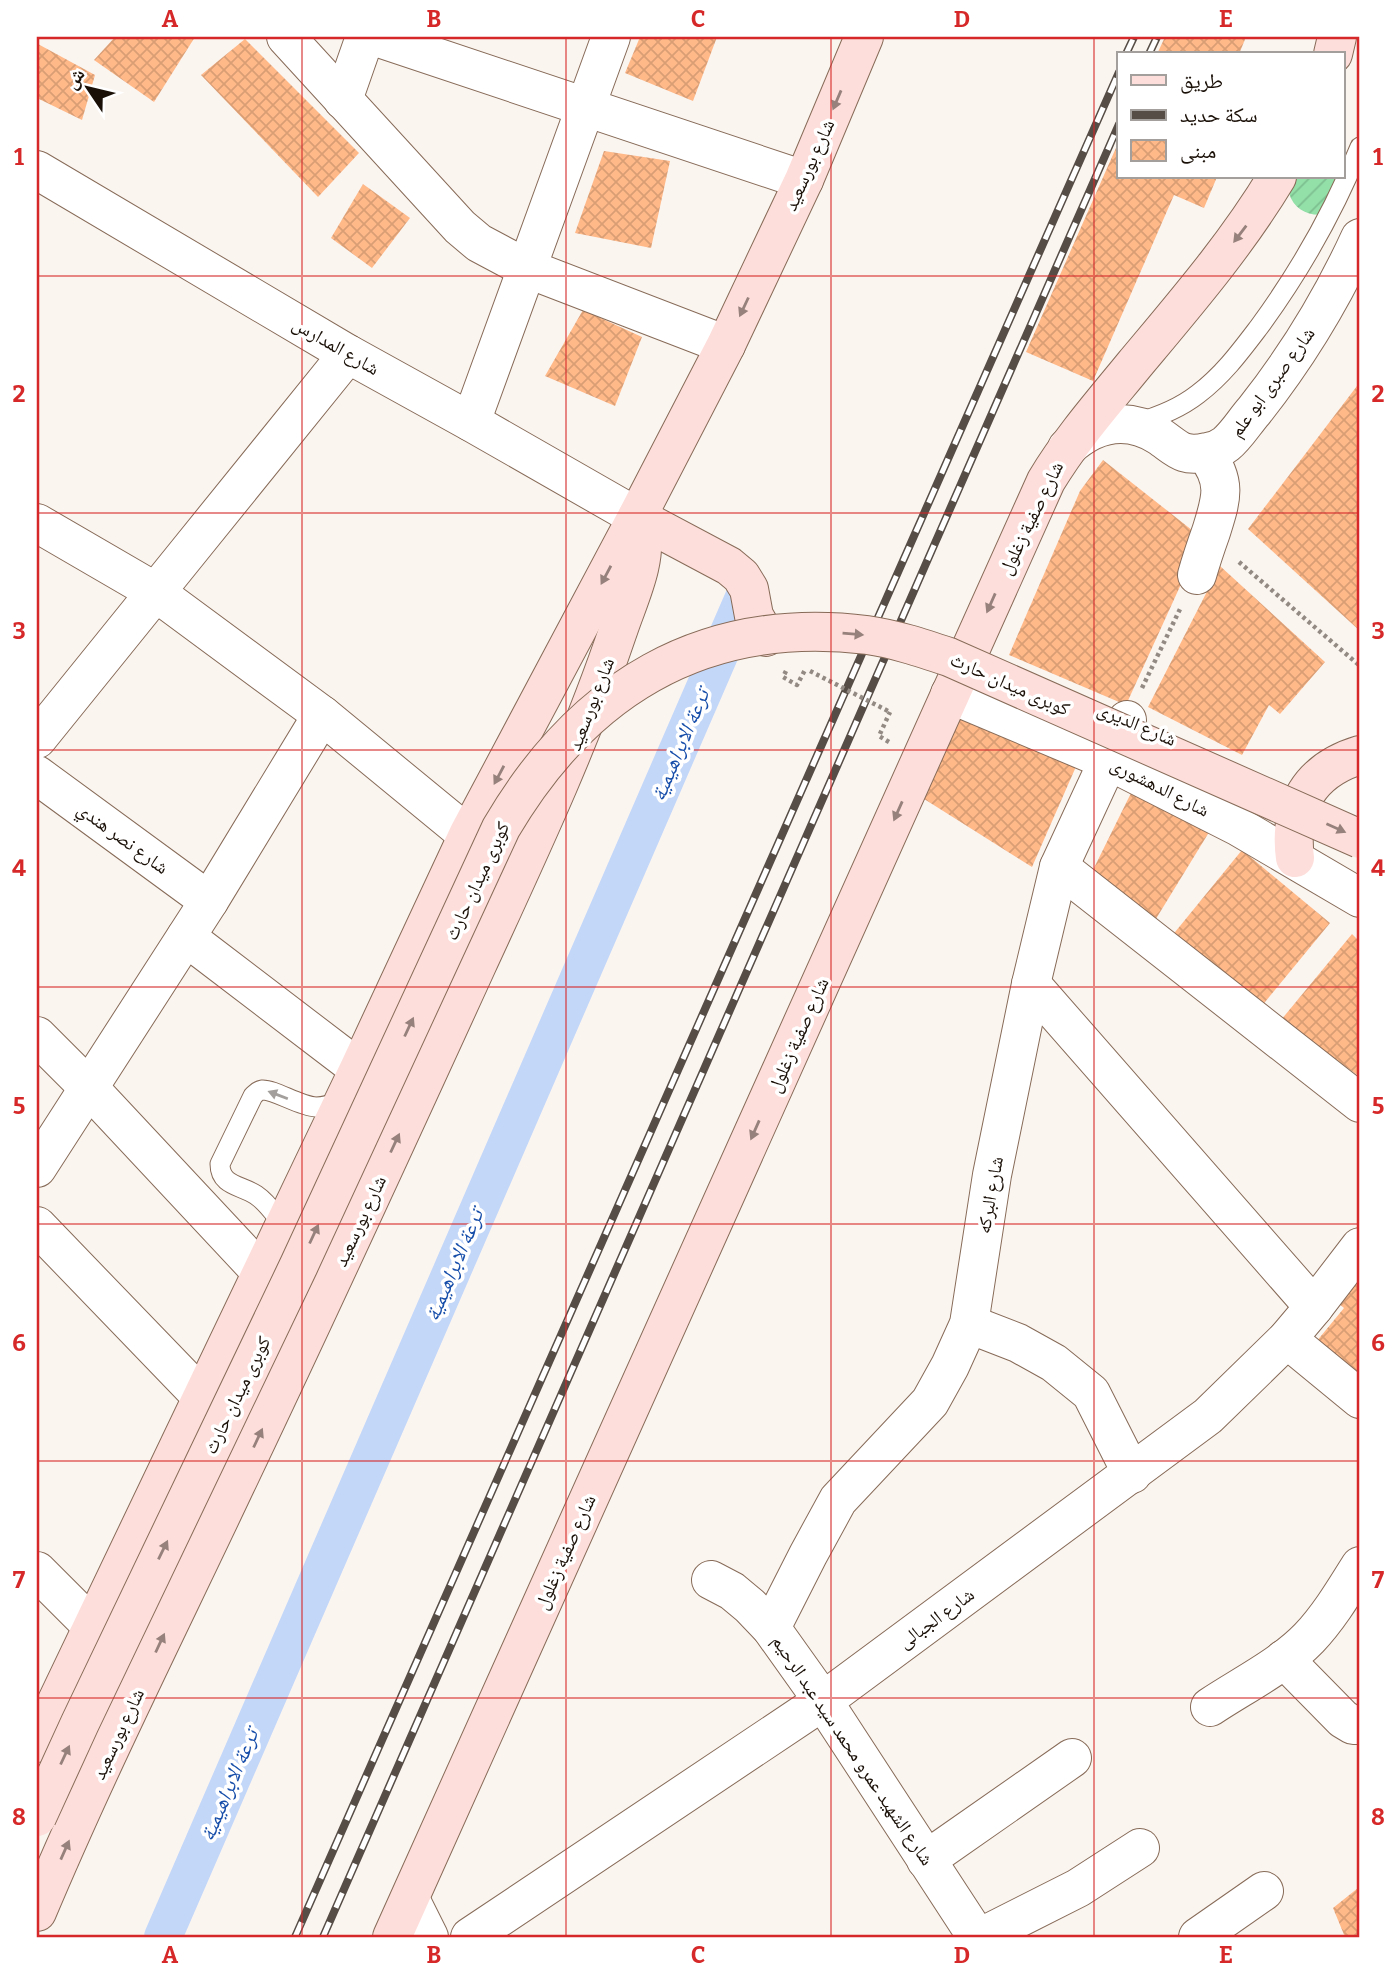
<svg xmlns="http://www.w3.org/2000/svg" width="1397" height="1974" font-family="Bitter,'Noto Naskh Arabic',serif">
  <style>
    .garden { fill: url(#garden-furrows) }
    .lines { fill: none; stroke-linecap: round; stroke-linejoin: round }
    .canal { stroke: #c3d7f9; stroke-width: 38 }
    .building { fill: url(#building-cross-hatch) }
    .lane-casing { stroke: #876b58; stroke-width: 21 }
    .street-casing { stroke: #876b58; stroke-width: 40 }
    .secondary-casing { stroke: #876b58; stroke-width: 40 }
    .path { stroke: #928a83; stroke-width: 4.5; stroke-dasharray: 3.5 3.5; stroke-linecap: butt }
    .lane { stroke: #fff; stroke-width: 19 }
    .street { stroke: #fff; stroke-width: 38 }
    .secondary { stroke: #fededa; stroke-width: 38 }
    .rail-casing { stroke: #564d46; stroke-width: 8 }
    .rail { stroke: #fff; stroke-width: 5; stroke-dasharray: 16; stroke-linecap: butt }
    .secondary-bridge-casing { stroke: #876b58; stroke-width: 40; stroke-linecap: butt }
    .path-bridge { stroke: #928a83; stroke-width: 4.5; stroke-dasharray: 3.5 3.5; stroke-linecap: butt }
    .secondary-bridge { stroke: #fededa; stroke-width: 38 }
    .oneway { fill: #97817c }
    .oneway2 { fill: #a39f9c }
    .grid { fill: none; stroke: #d62828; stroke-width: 2; stroke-opacity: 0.55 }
    .labels { text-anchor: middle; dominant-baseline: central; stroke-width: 7; stroke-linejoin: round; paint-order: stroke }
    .street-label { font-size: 19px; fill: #1a1008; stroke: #fff }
    .water-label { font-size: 21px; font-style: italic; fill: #174eaa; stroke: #fff }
    .neatline { fill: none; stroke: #d62828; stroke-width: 2.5 }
    .grid-label { font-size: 23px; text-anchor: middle; font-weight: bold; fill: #d62828 }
  </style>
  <defs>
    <pattern id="garden-furrows" width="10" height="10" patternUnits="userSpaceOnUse" patternTransform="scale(1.75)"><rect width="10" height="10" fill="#93e0a9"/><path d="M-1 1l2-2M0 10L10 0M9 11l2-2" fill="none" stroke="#7ebf90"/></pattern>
    <pattern id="building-cross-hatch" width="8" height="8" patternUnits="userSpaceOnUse" patternTransform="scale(1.75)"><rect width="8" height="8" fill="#ffb989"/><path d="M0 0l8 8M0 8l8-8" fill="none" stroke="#da9e75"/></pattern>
  </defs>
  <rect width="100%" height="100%" fill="#fbf5f0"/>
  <path class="garden" d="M1343 160C1347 165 1348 168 1350 174 1360 219 1299 229 1289 193 1287 189 1288 182 1288 177H1343Z"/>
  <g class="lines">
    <polyline class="canal" points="163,1937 746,593"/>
  </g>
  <g class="building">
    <polygon points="115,37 195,37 154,102 94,60"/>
    <polygon points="640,37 717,37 693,101 625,73"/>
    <polygon points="1165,37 1246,37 1239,54 1157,54"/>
    <polygon points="245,39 359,153 318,197 201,75"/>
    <polygon points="38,44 95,75 82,120 37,98"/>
    <polygon points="1119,141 1119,177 1217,177 1204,208 1174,195 1093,381 1026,352"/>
    <polygon points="604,151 670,161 651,248 575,233"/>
    <polygon points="363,184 410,218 372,268 331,238"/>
    <polygon points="583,310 642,337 615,406 545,376"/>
    <polygon points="1360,382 1360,631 1248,529"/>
    <polygon points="1103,460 1202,538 1126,705 1009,655 1080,491"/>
    <polygon points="1220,566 1325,662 1280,714 1269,705 1242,755 1148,707"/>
    <polygon points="950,708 1078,762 1032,867 921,797"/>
    <polygon points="1134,787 1211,829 1154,922 1091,874"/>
    <polygon points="1242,850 1330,923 1261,1007 1171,937"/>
    <polygon points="1352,934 1360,942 1360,1077 1281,1020"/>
    <polygon points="1360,1268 1360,1378 1316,1342 1344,1308 1334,1300"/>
    <polygon points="1358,1888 1360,1894 1360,1937 1345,1937 1333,1908"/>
  </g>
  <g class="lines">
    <defs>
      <g id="lane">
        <path d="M1136 423C1158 417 1180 408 1198 394 1223 375 1240 352 1259 327 1300 271 1334 211 1360 147"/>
        <path d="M284 1226C276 1216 268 1203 256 1195 241 1185 220 1186 220 1164L253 1096C256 1093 257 1091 262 1090 274 1089 299 1106 316 1107 325 1107 334 1104 343 1101"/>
      </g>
      <g id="street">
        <polyline points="286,37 460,227 479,243 526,268 726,345"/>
        <polyline points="376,37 804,180"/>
        <polyline points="343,100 365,37"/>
        <polyline points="37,170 348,354 471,422 637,517"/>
        <polyline points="471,422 611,37"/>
        <path d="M1067 448C1094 423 1126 415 1159 436 1177 448 1182 458 1207 452 1214 451 1221 448 1226 444 1237 435 1245 421 1254 411 1296 358 1332 299 1360 238"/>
        <polyline points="37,523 154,591 322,715 468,835"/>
        <path d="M1197 575C1201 561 1206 546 1211 532 1221 500 1228 482 1205 453"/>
        <polyline points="950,694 1109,761 1239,827 1360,898"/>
        <path d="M37 739C140 610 245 483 348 354"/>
        <polyline points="37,775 209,901"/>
        <polyline points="1059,867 1360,1103"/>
        <polyline points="186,937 359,1069"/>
        <polyline points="1031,984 1314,1307"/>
        <polyline points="37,1036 89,1088 261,1272"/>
        <polyline points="37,1168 209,901 322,715"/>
        <polyline points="37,1226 201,1396"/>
        <polyline points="969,1324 1018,1343 1054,1363 1091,1393 1132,1474"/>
        <polyline points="1287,1339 1360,1399"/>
        <polyline points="37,1571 93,1627"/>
        <polyline points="711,1580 732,1591 750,1606 771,1628 823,1701 977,1937"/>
        <polyline points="771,1628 808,1555 838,1500 930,1402 950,1366 969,1324 992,1175 1031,984 1059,867 1127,720"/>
        <polyline points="1284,1659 1343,1719 1353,1725 1360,1725"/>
        <path d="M1210 1707C1243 1685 1282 1666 1309 1638 1329 1617 1345 1590 1360 1566"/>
        <polyline points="926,1860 1072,1758"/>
        <polyline points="410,1899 429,1937"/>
        <polyline points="470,1937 823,1701 1208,1416 1287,1339 1314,1307 1360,1247"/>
        <polyline points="981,1937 1078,1888 1140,1848"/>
        <polyline points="1198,1937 1264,1891"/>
      </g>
      <g id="secondary">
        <polyline points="1333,54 1337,37"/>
        <polyline points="637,517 729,566 741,576 749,589 754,616 766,637"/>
        <path d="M1295 858C1288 807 1310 770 1360 755"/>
        <polyline points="37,1743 359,1069 468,835 637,517 726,345 804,180 864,37"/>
        <path d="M37 1912C98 1767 169 1626 236 1484 318 1312 398 1138 477 965 528 854 580 744 619 628 629 598 649 558 640 526"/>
        <path d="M392 1937 1046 481C1072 438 1103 403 1134 365 1185 304 1236 245 1277 177"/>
      </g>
    </defs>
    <use href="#lane" class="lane-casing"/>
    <use href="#street" class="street-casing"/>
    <use href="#secondary" class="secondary-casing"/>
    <g class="path">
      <polyline points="1239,562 1360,666"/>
      <polyline points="786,671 783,677 797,685 805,670"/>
      <polyline points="1142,688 1181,607"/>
      <polyline points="889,742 879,736 890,712"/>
    </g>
    <use href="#lane" class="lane"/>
    <use href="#street" class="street"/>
    <use href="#secondary" class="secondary"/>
    <defs>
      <g id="rail">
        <polyline points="1126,54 1134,37"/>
        <polyline points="1149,54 1157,37"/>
        <polyline points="295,1937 1119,72"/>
        <polyline points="323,1937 1119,124"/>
      </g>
    </defs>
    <use href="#rail" class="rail-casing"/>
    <use href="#rail" class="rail"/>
    <defs>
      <path id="secondary-bridge" d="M37 1817 80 1723 299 1265 501 828C582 690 702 615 867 635 895 639 922 648 949 657L1360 839"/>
    </defs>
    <use href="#secondary-bridge" class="secondary-bridge-casing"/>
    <polyline class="path-bridge" points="810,671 890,712"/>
    <use href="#secondary-bridge" class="secondary-bridge"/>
  </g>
  <defs><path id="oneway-solid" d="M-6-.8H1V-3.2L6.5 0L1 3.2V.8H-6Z" transform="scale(1.75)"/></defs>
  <g class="oneway">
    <use href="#oneway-solid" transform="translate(837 100) rotate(113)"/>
    <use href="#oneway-solid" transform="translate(1240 234) rotate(127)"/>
    <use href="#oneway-solid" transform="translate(744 307) rotate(115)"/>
    <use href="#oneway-solid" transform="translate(606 575) rotate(118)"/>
    <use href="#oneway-solid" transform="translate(991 603) rotate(114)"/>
    <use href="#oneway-solid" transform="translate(853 634) rotate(5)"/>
    <use href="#oneway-solid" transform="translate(499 775) rotate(118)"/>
    <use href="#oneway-solid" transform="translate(898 811) rotate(114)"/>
    <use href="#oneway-solid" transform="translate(1336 828) rotate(24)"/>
    <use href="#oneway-solid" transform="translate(409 1027) rotate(-65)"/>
    <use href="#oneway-solid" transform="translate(755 1130) rotate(114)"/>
    <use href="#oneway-solid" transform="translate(395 1143) rotate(-65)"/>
    <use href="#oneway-solid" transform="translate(314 1234) rotate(-65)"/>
    <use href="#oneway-solid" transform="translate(258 1438) rotate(-65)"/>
    <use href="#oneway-solid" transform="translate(163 1550) rotate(-64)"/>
    <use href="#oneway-solid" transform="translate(160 1643) rotate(-65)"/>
    <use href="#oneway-solid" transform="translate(65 1755) rotate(-65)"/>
    <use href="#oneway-solid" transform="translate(65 1850) rotate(-66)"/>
  </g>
  <use class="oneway2" href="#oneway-solid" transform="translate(278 1095) rotate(-159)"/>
  <path class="grid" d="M302 37V1937M566 37V1937M831 37V1937M1094 37V1937M37 276H1360M37 513H1360M37 750H1360M37 987H1360M37 1224H1360M37 1461H1360M37 1698H1360"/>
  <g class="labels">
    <g class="street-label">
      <text transform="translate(809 165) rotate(-66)">شارع بورسعيد</text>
      <text transform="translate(336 346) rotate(30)">شارع المدارس</text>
      <text transform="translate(1272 382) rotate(-54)">شارع صبرى ابو علم</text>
      <text transform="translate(1031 518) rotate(-64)">شارع صفية زغلول</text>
      <text transform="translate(1010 684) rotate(24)">كوبرى ميدان حارث</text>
      <text transform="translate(591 704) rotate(-69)">شارع بورسعيد</text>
      <text transform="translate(1137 724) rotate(23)">شارع الديرى</text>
      <text transform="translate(1160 787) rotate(27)">شارع الدهشورى</text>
      <text transform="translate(123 838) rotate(36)">شارع نصر هندي</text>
      <text transform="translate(477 881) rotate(-65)">كوبرى ميدان حارث</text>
      <text transform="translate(798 1035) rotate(-66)">شارع صفية زغلول</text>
      <text transform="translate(990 1195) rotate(-80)">شارع البركه</text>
      <text transform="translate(360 1221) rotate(-65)">شارع بورسعيد</text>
      <text transform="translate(237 1395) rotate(-64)">كوبرى ميدان حارث</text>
      <text transform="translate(565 1552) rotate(-66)">شارع صفية زغلول</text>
      <text transform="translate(936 1618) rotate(-36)">شارع الجبالى</text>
      <text transform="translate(118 1734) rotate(-65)">شارع بورسعيد</text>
      <text transform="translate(853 1750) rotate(56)">شارع الشهيد عمرو محمد سيد عبد الرحيم</text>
    </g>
    <g class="water-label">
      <text transform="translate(680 745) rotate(-67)">ترعة الابراهيمية</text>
      <text transform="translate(454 1265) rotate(-67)">ترعة الابراهيمية</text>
      <text transform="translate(229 1785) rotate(-67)">ترعة الابراهيمية</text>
    </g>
  </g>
  <rect width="1397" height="1974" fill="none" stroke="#ffffff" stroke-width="77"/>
  <rect x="1117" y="52" width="228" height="126" fill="#ffffff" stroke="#a39f9c" stroke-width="2"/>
  <rect x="1131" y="75" width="35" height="10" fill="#fededa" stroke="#a39f9c" stroke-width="2"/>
  <text x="1180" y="88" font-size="21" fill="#1a1008">طريق</text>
  <rect x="1131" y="110" width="35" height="10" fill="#564d46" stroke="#a39f9c" stroke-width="2"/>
  <text x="1180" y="122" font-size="21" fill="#1a1008">سكة حديد</text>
  <rect x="1131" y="140" width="35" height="21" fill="url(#building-cross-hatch)" stroke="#a39f9c" stroke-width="2"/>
  <text x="1180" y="158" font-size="21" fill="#1a1008">مبنى</text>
  <g transform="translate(88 88) rotate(305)" stroke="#ffffff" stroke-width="5" paint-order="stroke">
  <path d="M0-5L12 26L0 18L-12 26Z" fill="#1a1008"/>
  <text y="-10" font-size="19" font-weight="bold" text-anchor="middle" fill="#1a1008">ش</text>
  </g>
  <rect x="38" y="38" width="1320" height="1898" class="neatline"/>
  <g class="grid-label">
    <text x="170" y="27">A</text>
    <text x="434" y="27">B</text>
    <text x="698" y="27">C</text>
    <text x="962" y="27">D</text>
    <text x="1226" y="27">E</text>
    <text x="19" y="165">1</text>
    <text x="1378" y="165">1</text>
    <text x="19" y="402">2</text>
    <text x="1378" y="402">2</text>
    <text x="19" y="639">3</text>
    <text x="1378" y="639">3</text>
    <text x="19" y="876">4</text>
    <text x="1378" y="876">4</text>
    <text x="19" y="1114">5</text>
    <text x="1378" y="1114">5</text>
    <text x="19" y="1351">6</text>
    <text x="1378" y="1351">6</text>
    <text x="19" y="1588">7</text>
    <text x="1378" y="1588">7</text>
    <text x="19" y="1825">8</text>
    <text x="1378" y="1825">8</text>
    <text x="170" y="1963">A</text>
    <text x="434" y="1963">B</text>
    <text x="698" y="1963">C</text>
    <text x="962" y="1963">D</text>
    <text x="1226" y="1963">E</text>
  </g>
</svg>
